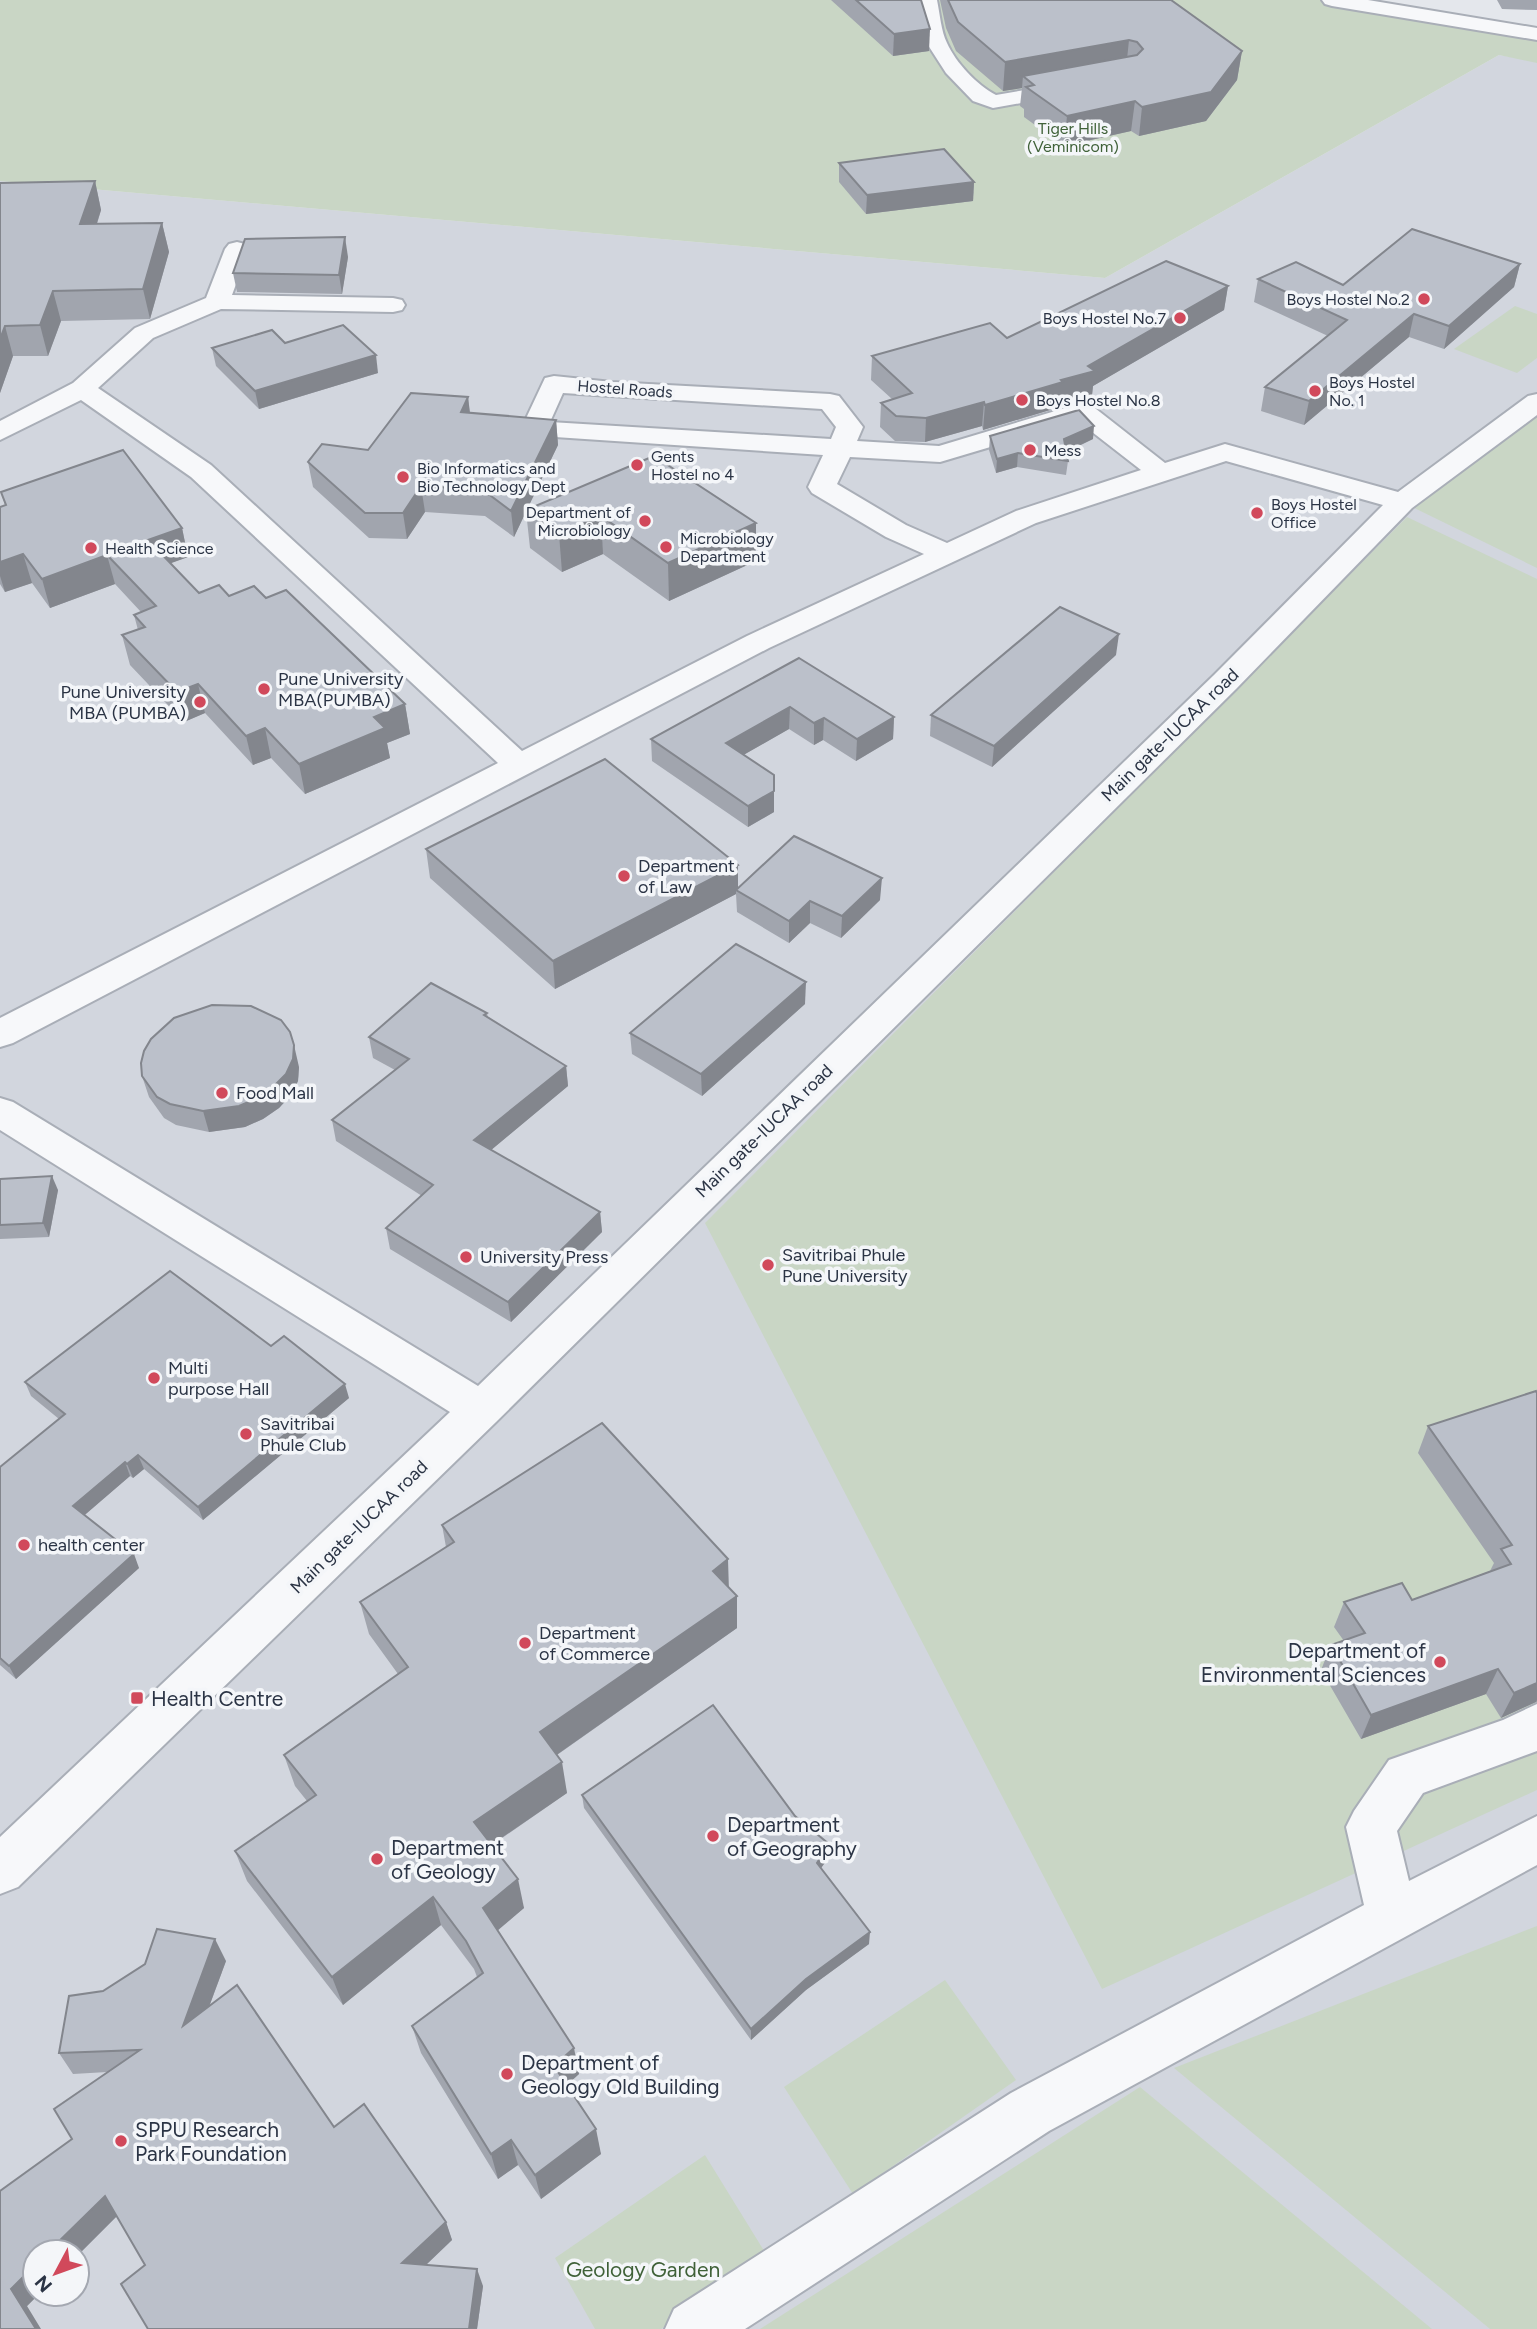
<svg xmlns="http://www.w3.org/2000/svg" width="1537" height="2329" font-family="Figtree,sans-serif">
  <style>
    .built { fill: #d2d6de; fill-rule: evenodd }
    .green { fill: #c9d6c5 }
    .lines { fill: none; stroke-linecap: round; stroke-linejoin: round }
    .minor-casing { stroke: #a9aeb7; stroke-width: 4 }
    .minor { fill: #f7f8fa; fill-rule: evenodd }
    .wall { fill: #a1a5ae }
    .shaded-wall { fill: #83868d }
    .building { fill: #bbc0ca; stroke: #83868d; stroke-width: 2 }
    .poi-dot { fill: #d1495b; stroke: #f4f6f9; stroke-width: 2.5 }
    .labels { text-anchor: middle; dominant-baseline: central; stroke-width: 7; stroke-linejoin: round; paint-order: stroke }
    .far-park-label { font-size: 16px; fill: #3f6138; stroke: #f4f6f9 }
    .far-poi-label { font-size: 16px; fill: #2b3445; stroke: #f4f6f9; text-anchor: start }
    .far-street-label { font-size: 16px; fill: #2b3445; stroke: #f4f6f9 }
    .poi-label { font-size: 18px; fill: #2b3445; stroke: #f4f6f9; text-anchor: start }
    .street-label { font-size: 18px; fill: #2b3445; stroke: #f4f6f9 }
    .near-poi-label { font-size: 21px; fill: #2b3445; stroke: #f4f6f9; text-anchor: start }
    .near-park-label { font-size: 21px; fill: #3f6138; stroke: #f4f6f9 }
  </style>
  <rect width="100%" height="100%" fill="#e4e7ec"/>
  <path class="built" d="M1499 55 1537 61V2329H0V181L1105 278ZM35 2252H77V2294H35Z"/>
  <g class="green">
    <polygon points="0,0 1332,0 1537,34 1537,63 1499,55 1105,278 0,181"/>
    <polygon points="1515,306 1537,314 1537,358 1517,373 1454,349"/>
    <polygon points="1537,402 1537,568 1402,502"/>
    <polygon points="1407,517 1537,579 1537,1790 1102,1989 705,1223"/>
    <polygon points="1537,1926 1537,2329 1490,2329 1174,2068"/>
    <polygon points="945,1980 1016,2080 853,2194 784,2087"/>
    <polygon points="1140,2087 1432,2329 760,2329"/>
    <polygon points="705,2155 766,2254 661,2329 595,2329 555,2258"/>
  </g>
  <g class="lines">
    <defs>
      <g id="minor">
        <path d="M917 0H937C940 14 941 31 947 43 956 63 977 85 996 95L1072 82 1080 83 1083 88 1080 93 1072 94 993 108 973 101 946 73 926 42Z"/>
        <polygon points="1322,0 1368,0 1537,28 1537,40 1332,6 1325,4"/>
        <path d="M237 242 245 244 249 249 232 295 393 298 402 300 405 305 402 310 393 312 221 309 153 338 98 388 211 465 522 751 747 636 924 554 886 537 812 493 808 487 823 455 525 435 521 429 545 378 554 376 612 382 830 394 839 396 863 427 857 441 939 446 1082 403 1091 405 1165 463 1225 444 1398 492 1528 396 1537 394V415L1412 508 1236 689 496 1422 18 1887 0 1894V1837L450 1412 0 1130V1098L13 1102 478 1386 1214 675 1383 505 1226 461 1036 523 769 648 13 1043 0 1047V1018L498 763 191 477 81 400 0 440V421L73 383 135 328 206 298 225 249 229 244ZM563 393 822 409 836 427 831 439 550 422ZM1078 421 1141 470 1016 511 947 543 906 525 837 484 850 457 940 462Z"/>
        <polygon points="1537,1704 1537,1751 1423,1793 1397,1831 1409,1881 1537,1816 1537,1865 1049,2131 745,2329 665,2329 674,2309 1011,2093 1364,1905 1346,1827 1354,1811 1389,1760 1503,1720"/>
      </g>
    </defs>
    <use href="#minor" class="minor-casing"/>
    <use href="#minor" class="minor"/>
  </g>
  <g class="wall">
    <polygon points="831,0 921,0 929,51 893,56"/>
    <polygon points="940,0 1171,0 1242,51 1237,80 1206,121 1139,136 1131,131 1064,146 1024,117 1024,109 1020,106 1022,88 1003,91 956,51 946,28"/>
    <polygon points="1471,0 1537,0 1537,10 1502,9 1497,0"/>
    <polygon points="839,163 974,182 973,201 866,214 839,182"/>
    <polygon points="95,181 101,210 97,224 162,223 169,252 150,319 61,321 48,356 13,356 0,393 0,183"/>
    <polygon points="348,257 342,294 237,292 233,273"/>
    <polygon points="1520,264 1514,287 1444,349 1409,337 1304,425 1261,411 1265,387 1328,336 1254,302 1258,279 1343,285"/>
    <polygon points="1228,286 1224,310 1093,386 1092,395 1061,404 1060,407 983,430 982,426 925,442 895,441 880,427 881,403 892,399 871,380 872,356 1007,338"/>
    <polygon points="285,343 378,373 259,409 216,366 212,348"/>
    <polygon points="468,397 470,413 556,420 558,445 526,510 756,523 756,561 669,601 603,554 562,572 530,548 526,511 514,537 485,516 425,512 407,539 369,538 313,487 308,462 368,450"/>
    <polygon points="990,436 1093,439 1067,452 1068,461 1066,475 1017,467 996,473 989,450"/>
    <polygon points="1,492 182,528 188,557 170,563 199,593 266,598 405,704 410,734 387,743 390,758 305,794 271,758 253,765 205,713 184,722 130,665 122,635 138,630 134,615 141,612 115,584 50,608 32,583 5,592 0,584 0,507 5,505"/>
    <polygon points="1116,655 992,767 930,736 931,715"/>
    <polygon points="799,658 894,717 893,739 856,761 823,740 814,745 789,729 743,755 774,812 748,827 652,761 651,739"/>
    <polygon points="426,849 738,888 880,900 841,938 810,923 789,943 737,912 736,894 555,989 430,878"/>
    <polygon points="805,1004 702,1096 632,1054 630,1033"/>
    <polygon points="487,1013 488,1018 566,1066 568,1086 491,1150 600,1212 602,1232 511,1322 390,1249 386,1228 422,1196 336,1141 332,1120 395,1070 373,1058 369,1037"/>
    <polygon points="299,1067 298,1081 291,1095 279,1108 263,1119 245,1127 209,1132 176,1125 164,1118 149,1097 142,1076"/>
    <polygon points="0,1179 58,1190 49,1237 0,1239"/>
    <polygon points="271,1346 349,1398 203,1520 144,1469 133,1478 130,1476 84,1515 139,1568 16,1679 0,1665 0,1467 59,1419 31,1396 25,1382"/>
    <polygon points="1537,1393 1537,1702 1536,1702 1501,1718 1486,1694 1361,1739 1321,1670 1331,1645 1344,1641 1334,1627 1344,1602 1412,1600 1490,1571 1494,1563 1418,1453 1428,1426"/>
    <polygon points="442,1525 728,1587 737,1596 737,1628 557,1755 567,1793 492,1845 524,1908 497,1930 579,2074 567,2085 601,2154 541,2199 518,2165 498,2179 421,2053 412,2026 477,1977 474,1969 441,1925 343,2005 247,1881 235,1851 307,1801 295,1786 284,1755 398,1674 369,1634 360,1602 446,1547"/>
    <polygon points="582,1795 795,1816 829,1857 821,1868 869,1944 806,1990 751,2040 584,1808"/>
    <polygon points="226,1961 209,2007 334,2127 446,2222 452,2240 426,2265 483,2286 477,2329 148,2329 145,2265 117,2216 27,2306 0,2329 72,2139 107,2072 73,2074 59,2053 103,1991"/>
  </g>
  <g class="shaded-wall">
    <polygon points="930,29 929,51 893,56 894,34"/>
    <polygon points="1129,40 1126,69 1023,76 1022,88 1003,91 1005,62"/>
    <polygon points="1242,51 1237,80 1206,121 1139,136 1142,107"/>
    <polygon points="1135,101 1131,131 1064,146 1067,116"/>
    <polygon points="95,181 101,210 87,254 80,224"/>
    <polygon points="974,182 973,201 866,214 867,195"/>
    <polygon points="162,223 169,252 150,319 143,289"/>
    <polygon points="345,237 348,257 342,294 339,275"/>
    <polygon points="1520,264 1514,287 1444,349 1449,326"/>
    <polygon points="1228,286 1224,310 1093,386 1092,395 1061,404 1060,407 983,430 985,405 1061,380"/>
    <polygon points="53,291 61,321 48,356 40,325"/>
    <polygon points="1414,314 1409,337 1304,425 1309,401"/>
    <polygon points="5,326 13,356 0,393 0,339"/>
    <polygon points="376,355 378,373 259,409 255,391"/>
    <polygon points="468,397 471,423 461,412"/>
    <polygon points="984,402 982,426 925,442 926,418"/>
    <polygon points="556,420 558,445 514,537 511,511"/>
    <polygon points="1094,426 1093,439 1063,453 1064,439"/>
    <polygon points="1018,453 1017,467 996,473 997,459"/>
    <polygon points="421,486 425,512 407,539 403,513"/>
    <polygon points="601,516 603,554 562,572 559,534"/>
    <polygon points="756,523 756,561 669,601 668,563"/>
    <polygon points="182,528 188,557 155,569 148,540"/>
    <polygon points="23,554 32,583 5,592 0,576 0,562"/>
    <polygon points="107,555 115,584 50,608 42,579"/>
    <polygon points="1119,634 1116,655 992,767 994,746"/>
    <polygon points="198,684 205,713 184,722 177,692"/>
    <polygon points="405,704 410,734 387,743 390,758 305,794 299,764 374,717"/>
    <polygon points="790,707 789,729 726,765 726,743"/>
    <polygon points="894,717 893,739 856,761 857,739"/>
    <polygon points="824,718 823,740 814,745 814,723"/>
    <polygon points="265,728 271,758 253,765 246,736"/>
    <polygon points="774,791 774,812 748,827 748,806"/>
    <polygon points="738,865 738,892 736,890 736,894 555,989 553,961"/>
    <polygon points="882,878 880,900 841,938 842,916"/>
    <polygon points="810,901 810,923 789,943 789,921"/>
    <polygon points="806,982 805,1004 702,1096 701,1074"/>
    <polygon points="294,1045 299,1067 298,1081 291,1095 279,1108 263,1119 245,1127 209,1132 203,1111"/>
    <polygon points="566,1066 568,1086 478,1161 474,1140"/>
    <polygon points="52,1176 58,1190 49,1237 43,1223"/>
    <polygon points="600,1212 602,1232 511,1322 508,1302"/>
    <polygon points="345,1384 349,1398 203,1520 198,1507"/>
    <polygon points="138,1455 144,1469 133,1478 127,1464"/>
    <polygon points="125,1462 130,1476 79,1520 73,1506"/>
    <polygon points="134,1554 139,1568 16,1679 9,1666"/>
    <polygon points="728,1559 729,1592 713,1571"/>
    <polygon points="737,1596 737,1628 545,1763 540,1732"/>
    <polygon points="1498,1669 1486,1694 1361,1739 1371,1715"/>
    <polygon points="1537,1683 1537,1700 1536,1702 1501,1718 1514,1693"/>
    <polygon points="562,1762 567,1793 481,1852 474,1822"/>
    <polygon points="829,1844 829,1857 816,1875 817,1863"/>
    <polygon points="518,1879 524,1908 490,1937 483,1908"/>
    <polygon points="433,1897 441,1925 343,2005 332,1977"/>
    <polygon points="870,1932 869,1944 806,1990 751,2040 751,2029 806,1979"/>
    <polygon points="215,1939 226,1961 194,2047 183,2026"/>
    <polygon points="574,2048 579,2074 559,2092 554,2066"/>
    <polygon points="596,2129 601,2154 541,2199 535,2175"/>
    <polygon points="511,2140 518,2165 498,2179 491,2154"/>
    <polygon points="105,2196 118,2215 77,2256 77,2252 48,2252"/>
    <polygon points="446,2222 452,2240 409,2281 402,2263"/>
    <polygon points="35,2265 35,2294 39,2294 27,2306 41,2329 36,2329 11,2289"/>
    <polygon points="477,2269 483,2286 477,2329 469,2329"/>
  </g>
  <g class="building">
    <polygon points="856,0 921,0 930,29 894,34"/>
    <polygon points="948,0 1171,0 1242,51 1211,92 1142,107 1135,101 1067,116 1026,87 1034,85 1023,76 1137,55 1143,49 1137,42 1129,40 1005,62 958,22"/>
    <polygon points="944,149 974,182 867,195 839,163"/>
    <polygon points="95,181 80,224 162,223 143,289 53,291 40,325 5,326 0,339 0,183"/>
    <polygon points="1412,229 1520,264 1449,326 1414,314 1309,401 1265,387 1347,320 1258,279 1296,262 1343,285"/>
    <polygon points="345,237 339,275 233,273 245,239"/>
    <polygon points="1166,261 1228,286 1088,366 1095,371 1061,380 1063,382 985,405 984,402 926,418 896,416 881,403 912,393 872,356 990,323 1007,338"/>
    <polygon points="343,325 376,355 255,391 212,348 272,330 285,343"/>
    <polygon points="411,393 468,397 461,412 556,420 511,511 483,490 421,486 403,513 365,513 308,462 322,444 368,450"/>
    <polygon points="1079,410 1094,426 1064,439 1068,461 1018,453 997,459 990,436"/>
    <polygon points="123,450 182,528 148,540 199,593 219,585 229,596 254,586 266,598 286,590 405,704 374,717 385,728 299,764 265,728 246,736 198,684 177,692 122,635 145,627 134,615 156,606 107,555 42,579 23,554 0,562 0,507 6,505 1,492"/>
    <polygon points="654,456 756,523 668,563 601,516 559,534 526,510"/>
    <polygon points="1060,607 1119,634 994,746 931,715"/>
    <polygon points="799,658 894,717 857,739 824,718 814,723 790,707 726,743 774,775 774,791 748,806 651,739"/>
    <polygon points="605,759 738,865 553,961 426,849"/>
    <polygon points="794,836 882,878 842,916 810,901 789,921 736,890"/>
    <polygon points="736,944 806,982 701,1074 630,1033"/>
    <polygon points="431,983 487,1013 484,1015 566,1066 474,1140 600,1212 508,1302 386,1228 433,1185 332,1120 409,1059 369,1037"/>
    <polygon points="212,1005 251,1006 281,1020 290,1032 294,1045 293,1059 286,1074 274,1086 258,1098 239,1106 203,1111 170,1104 157,1097 142,1076 141,1063 144,1051 151,1039 174,1018"/>
    <polygon points="52,1176 43,1223 0,1225 0,1179"/>
    <polygon points="170,1271 271,1346 284,1336 345,1384 198,1507 138,1455 127,1464 125,1462 73,1506 134,1554 9,1666 0,1658 0,1467 65,1414 25,1382"/>
    <polygon points="1536,1391 1537,1393 1537,1683 1514,1693 1498,1669 1371,1715 1331,1645 1365,1633 1344,1602 1402,1583 1412,1600 1511,1564 1501,1549 1512,1545 1428,1426"/>
    <polygon points="602,1423 728,1559 713,1571 737,1596 540,1732 562,1762 474,1822 518,1879 483,1908 574,2048 554,2066 596,2129 535,2175 511,2140 491,2154 412,2026 483,1973 466,1941 433,1897 332,1977 235,1851 316,1795 284,1755 408,1667 360,1602 454,1542 442,1525"/>
    <polygon points="713,1705 795,1816 829,1844 817,1863 870,1932 806,1979 751,2029 582,1795"/>
    <polygon points="157,1929 215,1939 183,2026 237,1985 334,2127 364,2104 446,2222 402,2263 477,2269 469,2329 148,2329 121,2284 145,2265 105,2196 48,2252 35,2252 35,2265 11,2289 36,2329 0,2329 0,2191 72,2139 54,2109 140,2050 59,2053 69,1996 103,1991 145,1964"/>
  </g>
  <g class="poi-dot">
    <circle cx="1424" cy="299" r="7"/>
    <circle cx="1180" cy="318" r="7"/>
    <circle cx="1315" cy="391" r="7"/>
    <circle cx="1022" cy="400" r="7"/>
    <circle cx="1030" cy="450" r="7"/>
    <circle cx="637" cy="465" r="7"/>
    <circle cx="403" cy="477" r="7"/>
    <circle cx="1257" cy="513" r="7"/>
    <circle cx="645" cy="521" r="7"/>
    <circle cx="666" cy="547" r="7"/>
    <circle cx="91" cy="548" r="7"/>
    <circle cx="264" cy="689" r="7"/>
    <circle cx="200" cy="702" r="7"/>
    <circle cx="624" cy="876" r="7"/>
    <circle cx="222" cy="1093" r="7"/>
    <circle cx="466" cy="1257" r="7"/>
    <circle cx="768" cy="1265" r="7"/>
    <circle cx="154" cy="1378" r="7"/>
    <circle cx="246" cy="1434" r="7"/>
    <circle cx="24" cy="1545" r="7"/>
    <circle cx="525" cy="1643" r="7"/>
    <circle cx="1440" cy="1662" r="7"/>
    <rect x="130" y="1691" width="14" height="14" rx="3.5"/>
    <circle cx="713" cy="1836" r="7"/>
    <circle cx="377" cy="1859" r="7"/>
    <circle cx="507" cy="2074" r="7"/>
    <circle cx="121" cy="2141" r="7"/>
  </g>
  <g class="labels">
    <g class="far-park-label">
      <text x="1073" y="128">Tiger Hills<tspan x="1073" dy="18">(Veminicom)</tspan></text>
    </g>
    <g class="far-poi-label">
      <text x="1410" y="299" text-anchor="end">Boys Hostel No.2</text>
      <text x="1166" y="318" text-anchor="end">Boys Hostel No.7</text>
      <text x="1329" y="382">Boys Hostel<tspan x="1329" dy="18">No. 1</tspan></text>
      <text x="1036" y="400">Boys Hostel No.8</text>
      <text x="1044" y="450">Mess</text>
      <text x="651" y="456">Gents<tspan x="651" dy="18">Hostel no 4</tspan></text>
      <text x="417" y="468">Bio Informatics and<tspan x="417" dy="18">Bio Technology Dept</tspan></text>
      <text x="1271" y="504">Boys Hostel<tspan x="1271" dy="18">Office</tspan></text>
      <text x="631" y="512" text-anchor="end">Department of<tspan x="631" dy="18">Microbiology</tspan></text>
      <text x="680" y="538">Microbiology<tspan x="680" dy="18">Department</tspan></text>
      <text x="105" y="548">Health Science</text>
    </g>
    <g class="far-street-label">
      <text transform="translate(625 389) rotate(4)">Hostel Roads</text>
    </g>
    <g class="poi-label">
      <text x="278" y="679">Pune University<tspan x="278" dy="21">MBA(PUMBA)</tspan></text>
      <text x="186" y="692" text-anchor="end">Pune University<tspan x="186" dy="21">MBA (PUMBA)</tspan></text>
      <text x="638" y="866">Department<tspan x="638" dy="21">of Law</tspan></text>
      <text x="236" y="1093">Food Mall</text>
      <text x="782" y="1255">Savitribai Phule<tspan x="782" dy="21">Pune University</tspan></text>
      <text x="480" y="1257">University Press</text>
      <text x="168" y="1368">Multi<tspan x="168" dy="21">purpose Hall</tspan></text>
      <text x="260" y="1424">Savitribai<tspan x="260" dy="21">Phule Club</tspan></text>
      <text x="38" y="1545">health center</text>
      <text x="539" y="1633">Department<tspan x="539" dy="21">of Commerce</tspan></text>
    </g>
    <g class="street-label">
      <text transform="translate(1170 735) rotate(-44)">Main gate-IUCAA road</text>
      <text transform="translate(764 1131) rotate(-44)">Main gate-IUCAA road</text>
      <text transform="translate(359 1527) rotate(-44)">Main gate-IUCAA road</text>
    </g>
    <g class="near-poi-label">
      <text x="1426" y="1650" text-anchor="end">Department of<tspan x="1426" dy="24">Environmental Sciences</tspan></text>
      <text x="151" y="1698">Health Centre</text>
      <text x="727" y="1824">Department<tspan x="727" dy="24">of Geography</tspan></text>
      <text x="391" y="1847">Department<tspan x="391" dy="24">of Geology</tspan></text>
      <text x="521" y="2062">Department of<tspan x="521" dy="24">Geology Old Building</tspan></text>
      <text x="135" y="2129">SPPU Research<tspan x="135" dy="24">Park Foundation</tspan></text>
    </g>
    <g class="near-park-label">
      <text x="643" y="2269">Geology Garden</text>
    </g>
  </g>
  <g transform="translate(56 2273) rotate(229)"><circle r="33" fill="#f4f6f9" stroke="#a4a8b1" stroke-width="2"/>
  <path d="M0-5L12 26L0 18L-12 26Z" fill="#d1495b"/>
  <text y="-10" font-size="19" font-weight="bold" text-anchor="middle" fill="#2b3445">N</text>
  </g>
</svg>
